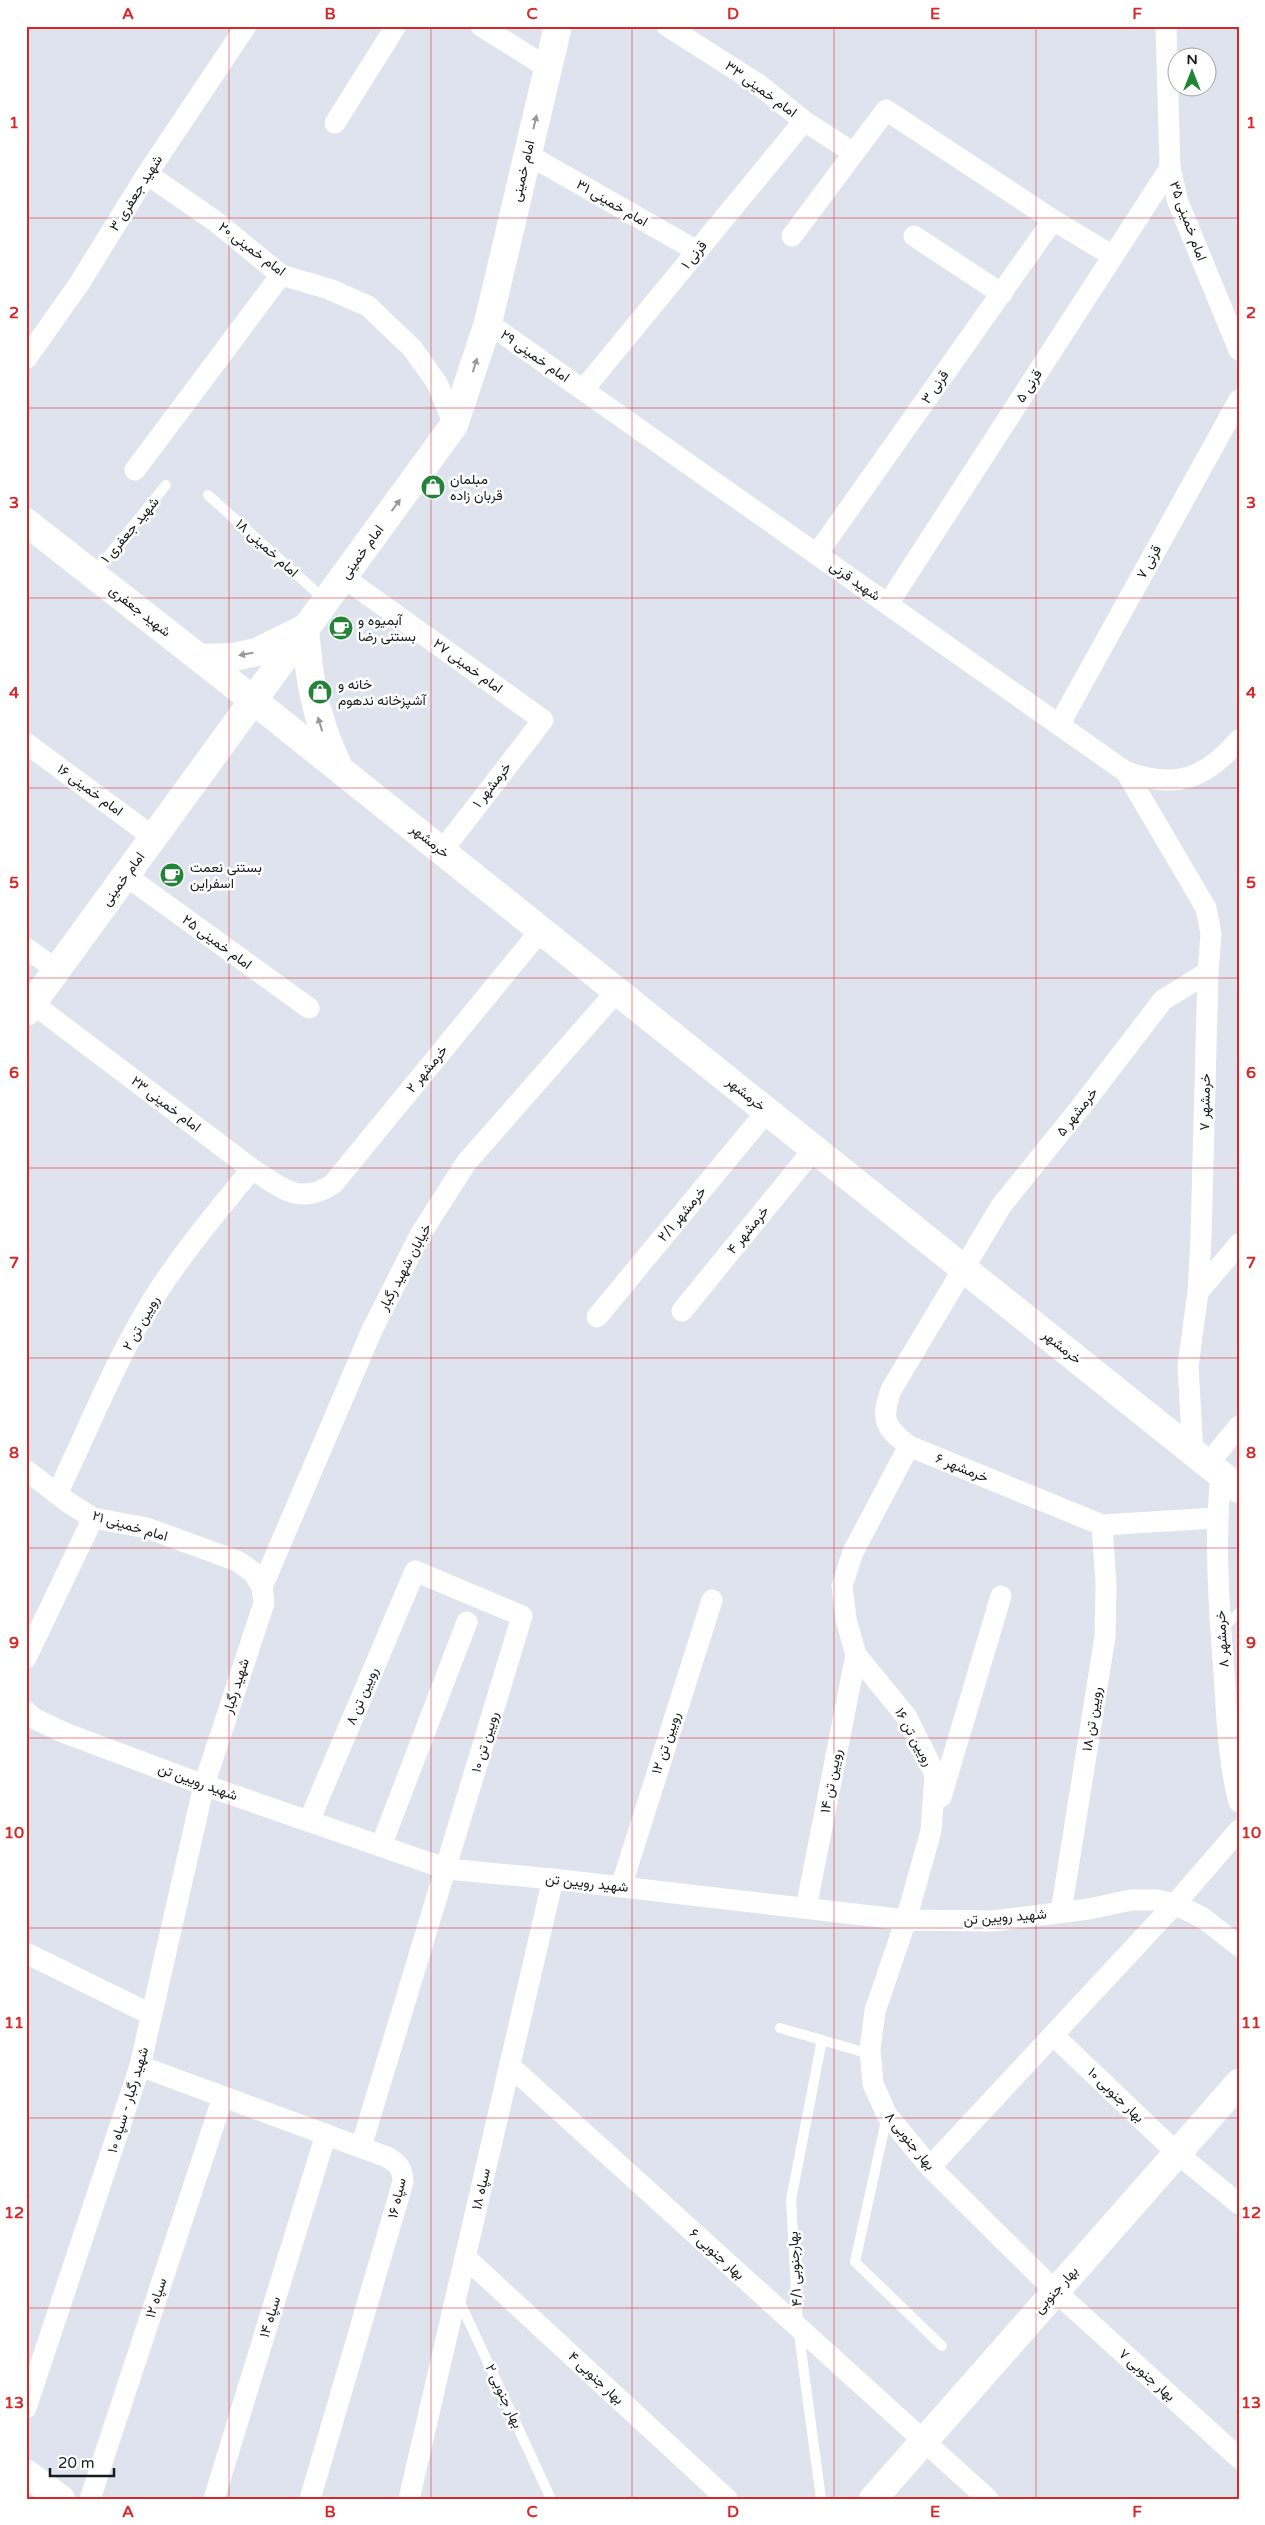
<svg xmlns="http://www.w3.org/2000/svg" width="1265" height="2525" font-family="'Varela Round',Vazirmatn,sans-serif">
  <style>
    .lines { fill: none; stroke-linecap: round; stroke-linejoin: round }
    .lane { stroke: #fff; stroke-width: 10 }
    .street { stroke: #fff; stroke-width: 21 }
    .secondary { stroke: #fff; stroke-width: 28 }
    .oneway { fill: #979899 }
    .grid { fill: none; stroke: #d62828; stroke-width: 1; stroke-opacity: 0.55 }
    .labels { text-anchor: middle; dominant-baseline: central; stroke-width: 5; stroke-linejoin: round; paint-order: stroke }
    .street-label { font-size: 14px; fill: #181a1d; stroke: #fff }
    .poi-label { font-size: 14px; fill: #181a1d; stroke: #fff; text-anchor: start }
    .neatline { fill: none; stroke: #d62828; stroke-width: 2 }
    .grid-label { font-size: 16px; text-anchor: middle; font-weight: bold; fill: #d62828 }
  </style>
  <rect width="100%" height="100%" fill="#dee3ee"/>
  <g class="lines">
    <g class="lane">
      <polyline points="208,495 325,600"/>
      <polyline points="94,573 166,485"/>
      <polyline points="1221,1629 1239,1613"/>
      <polyline points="780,2028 870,2054"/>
      <polyline points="887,2116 855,2262 942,2346"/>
      <polyline points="458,2298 551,2499"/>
      <polyline points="821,2499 798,2327 791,2200 822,2040"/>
    </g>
    <g class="street">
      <polyline points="481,26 548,68"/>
      <polyline points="667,26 758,84 804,121 854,153"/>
      <polyline points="1166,26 1170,168 1178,202 1239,350"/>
      <polyline points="335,123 396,26"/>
      <polyline points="527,154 697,251"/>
      <polyline points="147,174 215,221 281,275 329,289 368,306 412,348 437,383 454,425"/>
      <polyline points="792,236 886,110 1053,220 1113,256"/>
      <polyline points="914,236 1002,294"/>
      <path d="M488 323 1126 772C1176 789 1204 780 1239 740"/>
      <polyline points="26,359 79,284 147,174 246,26"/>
      <polyline points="583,390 804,121"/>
      <polyline points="135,470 281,275"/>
      <polyline points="817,554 1053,220"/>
      <polyline points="343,577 543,720 442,851"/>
      <polyline points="888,604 1170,168"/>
      <polyline points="1059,725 1239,400"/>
      <polyline points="26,743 153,837"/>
      <polyline points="1126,772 1206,908 1211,934 1208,972 1201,1237 1198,1292 1188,1366 1193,1453"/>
      <polyline points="125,875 309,1008"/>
      <polyline points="26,948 57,970"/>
      <path d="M1208 972 1163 1000 1080 1108 1001 1206 891 1390C881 1419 884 1427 909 1446L1102 1525 1216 1518"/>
      <path d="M32 1003 252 1169C282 1188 299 1206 333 1184L541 930"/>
      <polyline points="1198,1292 1239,1244"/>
      <polyline points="682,1311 814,1149"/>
      <polyline points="597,1317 767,1111"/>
      <polyline points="909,1446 853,1552 842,1586 846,1619 856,1655 906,1716 935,1774 931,1831 906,1920 875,2011 870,2049 873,2084 887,2115 930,2167 1055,2291 1239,2458"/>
      <polyline points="1208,1464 1239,1426"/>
      <polyline points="26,1470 69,1503 93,1518 147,1528 237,1561 253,1572 262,1587 264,1603 204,1785 140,2066 26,2408"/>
      <path d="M1221 1475C1214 1541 1219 1607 1224 1673 1227 1717 1228 1760 1239 1802"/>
      <path d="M57 1494C88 1430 117 1356 155 1296 184 1251 218 1210 252 1169"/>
      <polyline points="262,1587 372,1330 420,1235 466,1163 617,991"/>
      <polyline points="26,1658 93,1518"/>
      <polyline points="26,1711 33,1718 65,1733 204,1785 447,1869 553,1879 906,1920 993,1921 1089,1909 1131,1900 1157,1900 1175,1904 1203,1918 1239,1946"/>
      <polyline points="941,1797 1001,1596"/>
      <polyline points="309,1821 415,1571 522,1616 361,2147"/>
      <polyline points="381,1846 467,1622"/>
      <polyline points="621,1887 712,1600"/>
      <polyline points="806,1908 856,1655"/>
      <polyline points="1061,1912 1105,1637 1106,1584 1102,1525"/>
      <polyline points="26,1953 152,2015"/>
      <polyline points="1054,2036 1178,2154 1239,2204"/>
      <path d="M140 2066 387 2157C398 2163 403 2169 403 2182L310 2499"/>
      <polyline points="510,2066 988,2499"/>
      <polyline points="930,2167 1175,1904 1239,1830"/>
      <polyline points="465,2257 727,2499"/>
      <polyline points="90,2499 223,2097"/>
      <polyline points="214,2499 326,2134"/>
      <polyline points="409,2499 553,1879"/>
    </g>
    <g class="secondary">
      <polyline points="26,522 253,700 1239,1489"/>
      <path d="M200 658 234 657 257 652 305 628C309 678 315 717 337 763"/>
      <polyline points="26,1012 454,425 488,323 558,26"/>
      <polyline points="26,2473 61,2499"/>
      <polyline points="873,2499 1239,2083"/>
    </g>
  </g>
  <defs><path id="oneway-solid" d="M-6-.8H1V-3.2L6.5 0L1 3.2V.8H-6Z" transform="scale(1.25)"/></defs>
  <g class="oneway">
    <use href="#oneway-solid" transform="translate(535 122) rotate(-77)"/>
    <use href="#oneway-solid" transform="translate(475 365) rotate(-73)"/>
    <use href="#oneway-solid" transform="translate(396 505) rotate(-54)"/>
    <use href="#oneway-solid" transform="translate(246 654) rotate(170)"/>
    <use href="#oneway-solid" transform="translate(320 724) rotate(-107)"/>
  </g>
  <path class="grid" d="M229 26V2499M431 26V2499M632 26V2499M834 26V2499M1036 26V2499M26 218H1239M26 408H1239M26 598H1239M26 788H1239M26 978H1239M26 1168H1239M26 1358H1239M26 1548H1239M26 1738H1239M26 1928H1239M26 2118H1239M26 2308H1239"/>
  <defs>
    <symbol id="shop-disc" viewBox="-11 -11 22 22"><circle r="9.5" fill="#238336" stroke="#fff"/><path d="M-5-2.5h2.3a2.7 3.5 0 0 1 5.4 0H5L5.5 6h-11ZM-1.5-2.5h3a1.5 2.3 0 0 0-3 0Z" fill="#fff"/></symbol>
    <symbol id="cafe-disc" viewBox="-11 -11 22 22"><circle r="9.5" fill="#238336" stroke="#fff"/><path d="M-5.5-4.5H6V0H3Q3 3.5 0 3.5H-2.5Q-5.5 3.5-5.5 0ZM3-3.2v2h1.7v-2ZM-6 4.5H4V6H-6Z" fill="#fff"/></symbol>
  </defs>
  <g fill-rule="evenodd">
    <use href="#shop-disc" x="419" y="473" width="28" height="28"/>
    <use href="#cafe-disc" x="327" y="614" width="28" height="28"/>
    <use href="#shop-disc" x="306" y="678" width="28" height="28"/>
    <use href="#cafe-disc" x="158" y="861" width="28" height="28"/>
  </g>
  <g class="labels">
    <g class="street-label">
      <text transform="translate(761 89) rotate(36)">امام خمینی ۳۳</text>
      <text transform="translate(523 171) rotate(-77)">امام خمینی</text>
      <text transform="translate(136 193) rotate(-58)">شهید جعفری ۳</text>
      <text transform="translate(612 203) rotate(30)">امام خمینی ۳۱</text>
      <text transform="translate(1188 221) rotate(70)">امام خمینی ۳۵</text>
      <text transform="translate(252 249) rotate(37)">امام خمینی ۲۰</text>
      <text transform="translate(694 255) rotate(-51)">قرنی ۱</text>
      <text transform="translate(535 356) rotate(35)">امام خمینی ۲۹</text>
      <text transform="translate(1029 386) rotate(-57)">قرنی ۵</text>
      <text transform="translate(935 387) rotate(-55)">قرنی ۳</text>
      <text transform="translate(130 530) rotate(-50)">شهید جعفری ۱</text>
      <text transform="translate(267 548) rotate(42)">امام خمینی ۱۸</text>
      <text transform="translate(362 552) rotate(-54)">امام خمینی</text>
      <text transform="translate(1149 562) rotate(-61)">قرنی ۷</text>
      <text transform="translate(855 581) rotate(35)">شهید قرنی</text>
      <text transform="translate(140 611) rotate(38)">شهید جعفری</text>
      <text transform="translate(468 666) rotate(36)">امام خمینی ۲۷</text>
      <text transform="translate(492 785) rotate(-52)">خرمشهر ۱</text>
      <text transform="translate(90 790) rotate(36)">امام خمینی ۱۶</text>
      <text transform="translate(430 841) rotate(39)">خرمشهر</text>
      <text transform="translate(123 879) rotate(-54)">امام خمینی</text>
      <text transform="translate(217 942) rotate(36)">امام خمینی ۲۵</text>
      <text transform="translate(427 1069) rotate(-51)">خرمشهر ۲</text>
      <text transform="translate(746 1094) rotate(39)">خرمشهر</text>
      <text transform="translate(1205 1102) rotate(-89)">خرمشهر ۷</text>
      <text transform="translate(166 1104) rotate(37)">امام خمینی ۲۳</text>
      <text transform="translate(1077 1112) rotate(-52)">خرمشهر ۵</text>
      <text transform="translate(682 1214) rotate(-50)">خرمشهر ۲/۱</text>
      <text transform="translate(748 1230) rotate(-51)">خرمشهر ۴</text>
      <text transform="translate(405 1267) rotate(-62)">خیابان شهید رگبار</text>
      <text transform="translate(141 1323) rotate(-61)">رویین تن ۲</text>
      <text transform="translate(1062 1347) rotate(39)">خرمشهر</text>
      <text transform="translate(962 1468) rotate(22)">خرمشهر ۶</text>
      <text transform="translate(130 1526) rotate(16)">امام خمینی ۲۱</text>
      <text transform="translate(1222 1639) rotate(-94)">خرمشهر ۸</text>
      <text transform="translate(236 1686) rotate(-72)">شهید رگبار</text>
      <text transform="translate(362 1696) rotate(-67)">رویین تن ۸</text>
      <text transform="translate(1092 1719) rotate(-81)">رویین تن ۱۸</text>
      <text transform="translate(914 1737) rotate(61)">رویین تن ۱۶</text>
      <text transform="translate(485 1742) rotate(-73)">رویین تن ۱۰</text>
      <text transform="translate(666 1743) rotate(-72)">رویین تن ۱۲</text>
      <text transform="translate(831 1781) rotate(-79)">رویین تن ۱۴</text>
      <text transform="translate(198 1782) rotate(20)">شهید رویین تن</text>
      <text transform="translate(587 1883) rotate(6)">شهید رویین تن</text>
      <text transform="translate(1005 1917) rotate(-4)">شهید رویین تن</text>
      <text transform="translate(1116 2095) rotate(44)">بهار جنوبی ۱۰</text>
      <text transform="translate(128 2100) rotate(-73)">شهید رگبار - سپاه ۱۰</text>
      <text transform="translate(910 2141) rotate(51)">بهار جنوبی ۸</text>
      <text transform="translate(481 2189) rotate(-77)">سپاه ۱۸</text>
      <text transform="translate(397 2198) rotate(-77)">سپاه ۱۶</text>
      <text transform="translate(717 2254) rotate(42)">بهار جنوبی ۶</text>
      <text transform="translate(795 2269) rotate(-93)">بهارجنوبی ۴/۱</text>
      <text transform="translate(1056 2290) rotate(-48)">بهار جنوبی</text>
      <text transform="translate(156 2298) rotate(-72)">سپاه ۱۲</text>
      <text transform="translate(270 2317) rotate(-73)">سپاه ۱۴</text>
      <text transform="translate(1147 2375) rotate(42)">بهار جنوبی ۷</text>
      <text transform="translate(596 2378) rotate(43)">بهار جنوبی ۴</text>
      <text transform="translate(504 2396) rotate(65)">بهار جنوبی ۲</text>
    </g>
    <g class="poi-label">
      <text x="450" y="479">مبلمان<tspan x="450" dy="16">قربان زاده</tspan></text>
      <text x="358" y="620">آبمیوه و<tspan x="358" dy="16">بستنی رضا</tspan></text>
      <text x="338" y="684">خانه و<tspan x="338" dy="16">آشپزخانه ندهوم</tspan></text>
      <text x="190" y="867">بستنی نعمت<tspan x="190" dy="16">اسفراین</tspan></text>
    </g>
  </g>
  <rect width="1265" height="2525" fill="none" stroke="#ffffff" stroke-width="55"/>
  <g transform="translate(1192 72)"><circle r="24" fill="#ffffff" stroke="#a3a3a5"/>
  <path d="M0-4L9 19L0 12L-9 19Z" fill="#238336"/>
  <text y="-8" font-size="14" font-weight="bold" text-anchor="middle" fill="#181a1d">N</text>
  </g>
  <path d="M50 2468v8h64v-8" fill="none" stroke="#181a1d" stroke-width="2.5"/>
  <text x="58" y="2468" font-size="15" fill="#181a1d" stroke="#ffffff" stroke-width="4" paint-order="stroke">20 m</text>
  <rect x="28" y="28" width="1210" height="2470" class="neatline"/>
  <g class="grid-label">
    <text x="128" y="19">A</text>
    <text x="330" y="19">B</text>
    <text x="532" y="19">C</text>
    <text x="733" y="19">D</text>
    <text x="935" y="19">E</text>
    <text x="1137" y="19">F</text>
    <text x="14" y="128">1</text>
    <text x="1251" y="128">1</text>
    <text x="14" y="318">2</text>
    <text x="1251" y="318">2</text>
    <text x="14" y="508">3</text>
    <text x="1251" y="508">3</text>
    <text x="14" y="698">4</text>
    <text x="1251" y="698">4</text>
    <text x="14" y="888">5</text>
    <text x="1251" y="888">5</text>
    <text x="14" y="1078">6</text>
    <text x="1251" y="1078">6</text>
    <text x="14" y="1268">7</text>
    <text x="1251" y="1268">7</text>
    <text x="14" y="1458">8</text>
    <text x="1251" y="1458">8</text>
    <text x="14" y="1648">9</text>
    <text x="1251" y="1648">9</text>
    <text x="14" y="1838">10</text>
    <text x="1251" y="1838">10</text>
    <text x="14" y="2028">11</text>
    <text x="1251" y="2028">11</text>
    <text x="14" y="2218">12</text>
    <text x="1251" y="2218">12</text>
    <text x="14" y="2408">13</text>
    <text x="1251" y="2408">13</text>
    <text x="128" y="2517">A</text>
    <text x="330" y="2517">B</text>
    <text x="532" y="2517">C</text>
    <text x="733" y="2517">D</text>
    <text x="935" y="2517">E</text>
    <text x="1137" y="2517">F</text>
  </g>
</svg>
